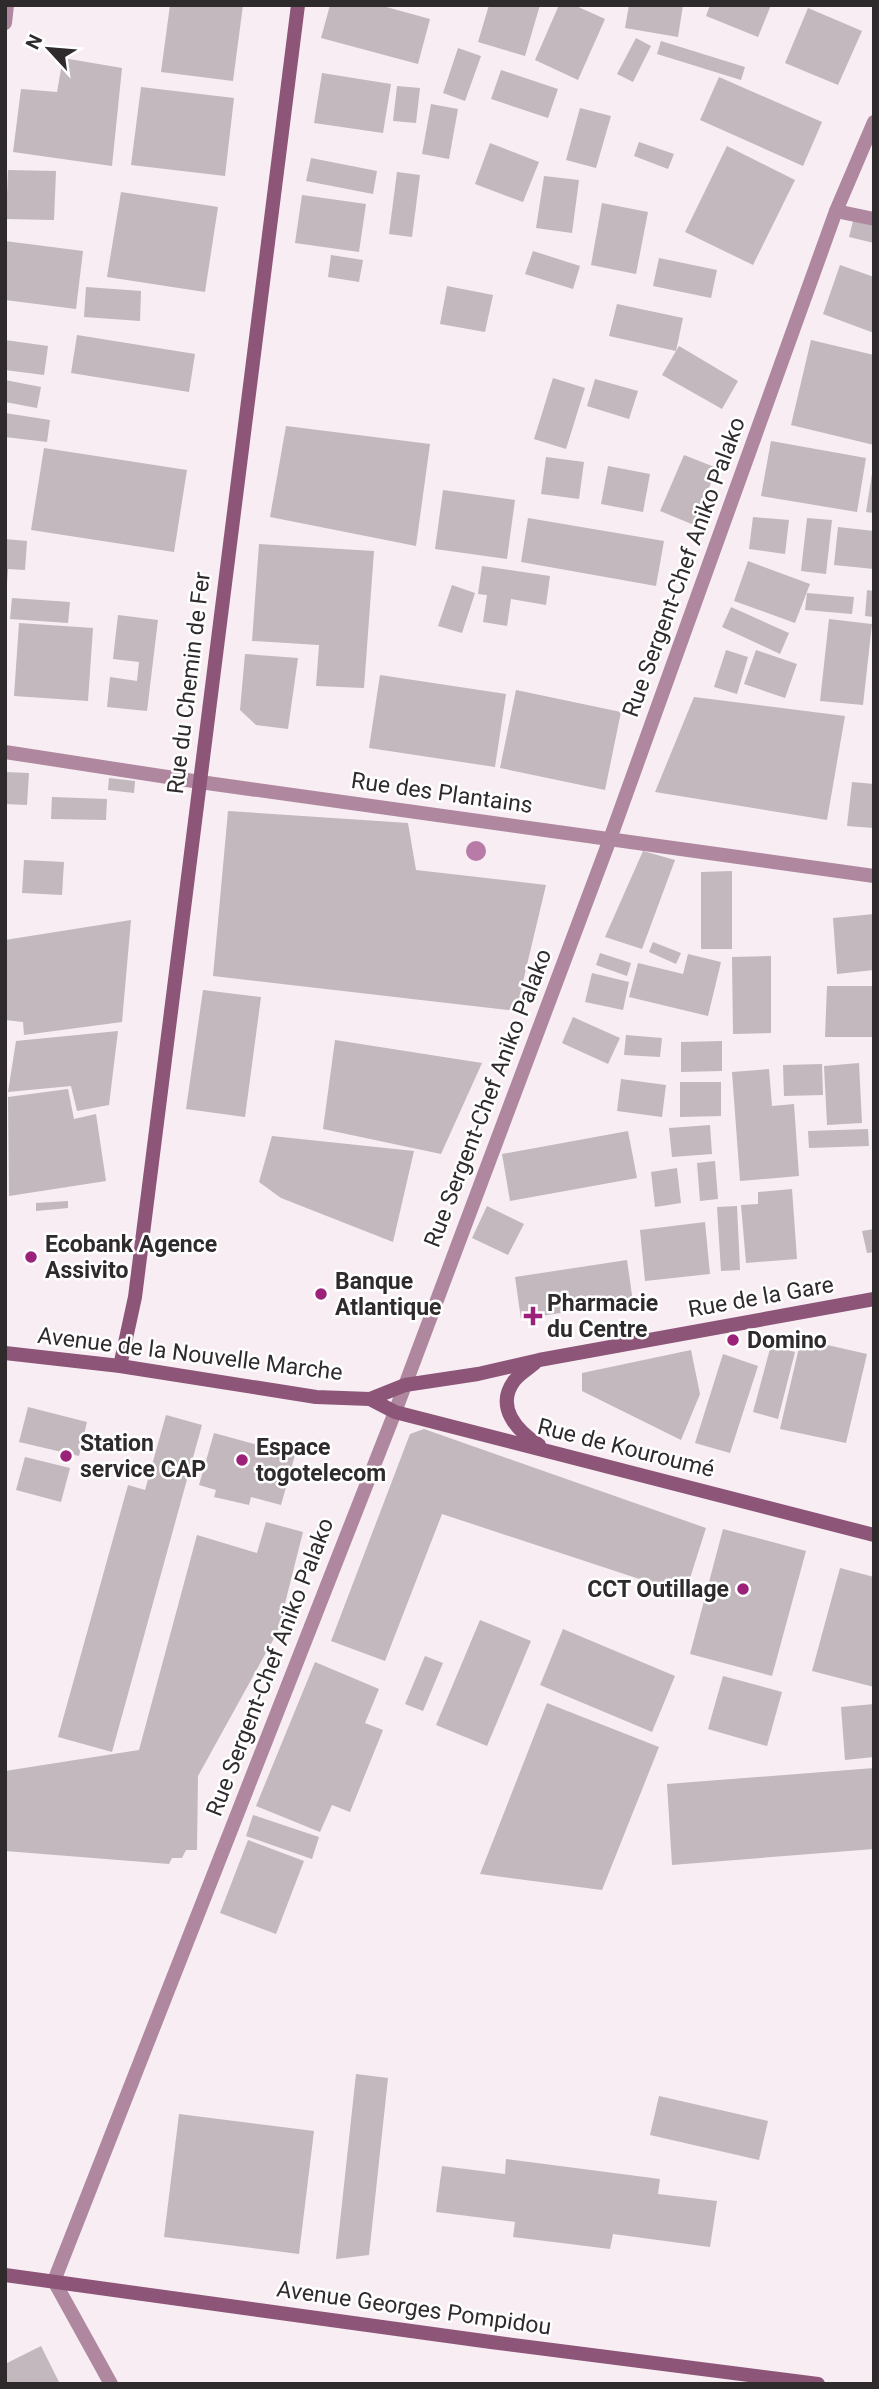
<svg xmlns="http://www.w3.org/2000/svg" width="879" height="2389" font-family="Roboto,sans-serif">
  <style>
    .building { fill: #c2b8be }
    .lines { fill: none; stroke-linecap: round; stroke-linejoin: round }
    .street { stroke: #af889f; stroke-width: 14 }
    .secondary { stroke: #8d5578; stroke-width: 14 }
    .tree { fill: #b87ba7 }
    .poi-dot { fill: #9b2179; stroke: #fff; stroke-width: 2.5 }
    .labels { text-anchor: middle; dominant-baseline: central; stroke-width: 5; stroke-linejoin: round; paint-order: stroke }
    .street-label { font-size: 23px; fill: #2f2b2d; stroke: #fff }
    .poi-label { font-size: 23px; font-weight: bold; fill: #2f2b2d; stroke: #fff; text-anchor: start }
  </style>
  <rect width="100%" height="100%" fill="#f7edf3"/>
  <g class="building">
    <polygon points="170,5 243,5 233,81 161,72"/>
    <polygon points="330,5 379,5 430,19 418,64 321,38"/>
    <polygon points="489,5 540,5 525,56 478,42"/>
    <polygon points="559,5 574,5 605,19 578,80 535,60"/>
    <polygon points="629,5 683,5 678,37 625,28"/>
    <polygon points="710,5 771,5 758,37 706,16"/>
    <polygon points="808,8 862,31 838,85 785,63"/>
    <polygon points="636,38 651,46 633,82 617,74"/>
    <polygon points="661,41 745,67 741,80 657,54"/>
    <polygon points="458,48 481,56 465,101 443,93"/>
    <polygon points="63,58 122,68 112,166 13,152 21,89 57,92"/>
    <polygon points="501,70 558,89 548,118 491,99"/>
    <polygon points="322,73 391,84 383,133 314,123"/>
    <polygon points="719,77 822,122 803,166 700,120"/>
    <polygon points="397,86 420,88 416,123 393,121"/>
    <polygon points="141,87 234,98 225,176 131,165"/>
    <polygon points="431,104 458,109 449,159 422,154"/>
    <polygon points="580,108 611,116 596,168 566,160"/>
    <polygon points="639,142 674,154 668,169 634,156"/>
    <polygon points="490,143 539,162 523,202 475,184"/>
    <polygon points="727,146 795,180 753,265 685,232"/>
    <polygon points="311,158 377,171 373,194 306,181"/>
    <polygon points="8,170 56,171 54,220 6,219"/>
    <polygon points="397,172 420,175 412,237 389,234"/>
    <polygon points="544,176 579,180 572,233 536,228"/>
    <polygon points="121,192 218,207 205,292 107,277"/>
    <polygon points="302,195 366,204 359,252 295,243"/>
    <polygon points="602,203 648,212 636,274 591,265"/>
    <polygon points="853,221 874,226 874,243 849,237"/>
    <polygon points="5,241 83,251 76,309 5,300"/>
    <polygon points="533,251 580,266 573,289 525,274"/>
    <polygon points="331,255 363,260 359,282 328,277"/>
    <polygon points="659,258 717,270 711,298 653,286"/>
    <polygon points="840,265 874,277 874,333 823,314"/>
    <polygon points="447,286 493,295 485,332 440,324"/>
    <polygon points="86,287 141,291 140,321 84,317"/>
    <polygon points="617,304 683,318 676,351 609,336"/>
    <polygon points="77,335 195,354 189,392 71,373"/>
    <polygon points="5,340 48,346 44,375 5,370"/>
    <polygon points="811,340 874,355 874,445 791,425"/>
    <polygon points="679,346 738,381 722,409 662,375"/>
    <polygon points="553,378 585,388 566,449 534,439"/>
    <polygon points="595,379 638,391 629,419 587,406"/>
    <polygon points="5,380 41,387 37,408 5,402"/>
    <polygon points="5,413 50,420 47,442 5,437"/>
    <polygon points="286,426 430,444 416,546 270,517"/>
    <polygon points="771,441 866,458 857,512 761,496"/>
    <polygon points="44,448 187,470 174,552 31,530"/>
    <polygon points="684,455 717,468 694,525 660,511"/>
    <polygon points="546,457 584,462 579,499 541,494"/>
    <polygon points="608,466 650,474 643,512 601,504"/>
    <polygon points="872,474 874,475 874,513 866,512"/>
    <polygon points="443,490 515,500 507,559 435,549"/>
    <polygon points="753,517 789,520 785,554 749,549"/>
    <polygon points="528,518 664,541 656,586 521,562"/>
    <polygon points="807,518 832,520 826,574 801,571"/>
    <polygon points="838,527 874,531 874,569 834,565"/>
    <polygon points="5,539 27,541 25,570 8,569 7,584 5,584"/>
    <polygon points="259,544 374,551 364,688 316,686 319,645 252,641"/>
    <polygon points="748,561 810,584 795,623 734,601"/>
    <polygon points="482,566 550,576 546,605 511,599 507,626 483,622 487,595 478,594"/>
    <polygon points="452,585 475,593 462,633 438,626"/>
    <polygon points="867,590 874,591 874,617 865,616"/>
    <polygon points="807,593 854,597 852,614 805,610"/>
    <polygon points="12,598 70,602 68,623 10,619"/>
    <polygon points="731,607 789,633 780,654 722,627"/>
    <polygon points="118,615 158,620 147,711 107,707 110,677 137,681 139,662 113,659"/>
    <polygon points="829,619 872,624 863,705 820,701"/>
    <polygon points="19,623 93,628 88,701 14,696"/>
    <polygon points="726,650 748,657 737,694 714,687"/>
    <polygon points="756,650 797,664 785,698 744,684"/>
    <polygon points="245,654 298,658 288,729 256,725 240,710"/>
    <polygon points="380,675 506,694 495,767 369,748"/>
    <polygon points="516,690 621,712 605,790 500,768"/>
    <polygon points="694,697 845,716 827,820 655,792"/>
    <polygon points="5,772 29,773 27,805 5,804"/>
    <polygon points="109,778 135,781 134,793 108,790"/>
    <polygon points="852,782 874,784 874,828 847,826"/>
    <polygon points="52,797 107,799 106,820 51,819"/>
    <polygon points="228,811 408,823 416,870 546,885 516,1011 213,976"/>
    <polygon points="643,851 675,860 642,949 605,937"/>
    <polygon points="24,860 64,862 62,895 22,893"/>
    <polygon points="732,871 732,949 701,949 701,872"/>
    <polygon points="874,914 874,970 837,974 833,918"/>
    <polygon points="131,920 122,1022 24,1035 23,1022 5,1020 5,940"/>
    <polygon points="653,942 681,953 676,964 649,952"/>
    <polygon points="600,953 631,963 627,976 596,965"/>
    <polygon points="688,954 721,962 708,1016 629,997 638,963 683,974"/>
    <polygon points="771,956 771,1033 733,1034 732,957"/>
    <polygon points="592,973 629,982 623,1010 585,1002"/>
    <polygon points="827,986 874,986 874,1037 825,1037"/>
    <polygon points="203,990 261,997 245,1117 186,1109"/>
    <polygon points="573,1017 620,1038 608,1064 562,1043"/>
    <polygon points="118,1031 109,1105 77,1111 71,1086 8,1092 16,1041"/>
    <polygon points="626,1035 662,1038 660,1057 624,1055"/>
    <polygon points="335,1040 482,1063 441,1154 323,1129"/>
    <polygon points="722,1041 722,1071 681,1072 681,1042"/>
    <polygon points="859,1063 862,1123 827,1125 824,1066"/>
    <polygon points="822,1064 823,1095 784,1096 783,1065"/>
    <polygon points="769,1069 772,1106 794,1104 799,1176 740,1181 732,1072"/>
    <polygon points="621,1079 666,1085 662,1117 617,1111"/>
    <polygon points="680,1082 721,1082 721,1116 680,1117"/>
    <polygon points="68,1089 74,1119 96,1114 106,1181 9,1196 8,1097"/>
    <polygon points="710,1125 712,1154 672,1157 669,1128"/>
    <polygon points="868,1129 869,1146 809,1148 808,1131"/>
    <polygon points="628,1131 637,1178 510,1201 502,1154"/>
    <polygon points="272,1136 414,1151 393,1242 281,1198 259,1182"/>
    <polygon points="715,1161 718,1199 700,1201 697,1163"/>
    <polygon points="677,1168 681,1203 655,1207 651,1172"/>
    <polygon points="792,1189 797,1259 746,1263 741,1205 758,1204 758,1192"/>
    <polygon points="68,1201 68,1208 36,1211 36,1203"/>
    <polygon points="487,1206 524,1224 508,1255 472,1238"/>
    <polygon points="737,1206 740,1270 721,1271 717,1207"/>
    <polygon points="705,1222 710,1274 645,1281 640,1230"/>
    <polygon points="874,1229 874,1252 867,1253 862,1231"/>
    <polygon points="627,1260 633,1302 521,1319 515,1277"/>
    <polygon points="801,1339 867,1354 846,1443 780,1429"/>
    <polygon points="771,1345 795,1352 778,1419 753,1412"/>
    <polygon points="691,1350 700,1394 681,1440 582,1391 582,1373"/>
    <polygon points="723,1354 758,1366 730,1453 695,1443"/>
    <polygon points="28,1407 87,1422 79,1456 19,1442"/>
    <polygon points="166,1415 202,1425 112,1752 58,1737 128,1485 145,1490"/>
    <polygon points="424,1429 706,1528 685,1594 442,1514 385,1661 331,1641 410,1434"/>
    <polygon points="214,1433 295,1455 281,1505 251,1497 249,1505 214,1497 216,1490 199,1485"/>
    <polygon points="25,1457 70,1468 61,1502 16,1490"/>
    <polygon points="266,1522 303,1532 278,1631 198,1776 197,1850 186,1850 182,1858 172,1858 169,1864 5,1851 5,1771 139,1750 197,1535 257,1553"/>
    <polygon points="723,1529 806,1551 772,1676 690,1654"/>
    <polygon points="840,1568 874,1577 874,1687 812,1671"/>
    <polygon points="480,1620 531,1641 487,1746 436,1725"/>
    <polygon points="563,1629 675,1676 652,1732 540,1685"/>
    <polygon points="425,1656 443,1663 423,1711 405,1704"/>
    <polygon points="315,1662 379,1689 365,1723 383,1730 350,1812 332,1805 320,1832 256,1806"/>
    <polygon points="723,1676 782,1692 767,1746 708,1729"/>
    <polygon points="547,1703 659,1747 602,1890 480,1874"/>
    <polygon points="874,1704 874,1757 845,1760 841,1707"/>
    <polygon points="874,1768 874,1849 672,1865 667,1784"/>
    <polygon points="253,1815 319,1837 312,1859 246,1836"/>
    <polygon points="248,1840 304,1861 276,1934 220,1913"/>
    <polygon points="356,2074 388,2078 369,2255 336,2259"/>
    <polygon points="659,2096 768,2121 759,2160 650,2135"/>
    <polygon points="179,2114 314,2131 299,2254 164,2237"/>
    <polygon points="506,2159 660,2179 658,2194 717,2201 710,2247 613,2234 610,2249 513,2237 515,2222 436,2212 442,2166 505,2174"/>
    <polygon points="41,2346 60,2384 5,2384 5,2364"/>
  </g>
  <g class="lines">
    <g class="street">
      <polyline points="5,23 7,5"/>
      <polyline points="836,211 874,219"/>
      <polyline points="5,752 200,782 874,876"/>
      <polyline points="111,2384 54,2281 395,1412 610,839 836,211 874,122"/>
    </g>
    <g class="secondary">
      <polyline points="5,1353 120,1366 316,1397 370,1399 405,1385 478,1374 539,1360 874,1299"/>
      <path d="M535 1363C528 1369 519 1374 514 1381 495 1407 517 1431 539 1445"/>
      <polyline points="120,1366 135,1297 298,5"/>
      <polyline points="370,1399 395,1412 874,1535"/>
      <polyline points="5,2275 491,2342 818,2384"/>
    </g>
  </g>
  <circle class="tree" cx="476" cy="851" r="10"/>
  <g class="poi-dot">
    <circle cx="31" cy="1257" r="7"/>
    <circle cx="321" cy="1294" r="7"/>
    <path d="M529.5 1305.5h7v7h7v7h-7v7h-7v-7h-7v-7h7z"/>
    <circle cx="733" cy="1340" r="7"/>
    <circle cx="66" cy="1456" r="7"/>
    <circle cx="242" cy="1460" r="7"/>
    <circle cx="743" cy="1589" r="7"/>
  </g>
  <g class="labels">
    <g class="street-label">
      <text transform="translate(684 567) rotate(-70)">Rue Sergent-Chef Aniko Palako</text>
      <text transform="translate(189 683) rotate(-83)">Rue du Chemin de Fer</text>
      <text transform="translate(442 793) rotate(8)">Rue des Plantains</text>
      <text transform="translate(488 1098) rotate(-69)">Rue Sergent-Chef Aniko Palako</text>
      <text transform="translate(761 1297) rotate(-10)">Rue de la Gare</text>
      <text transform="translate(190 1354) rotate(7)">Avenue de la Nouvelle Marche</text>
      <text transform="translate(626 1448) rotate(14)">Rue de Kouroumé</text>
      <text transform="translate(270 1667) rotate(-69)">Rue Sergent-Chef Aniko Palako</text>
      <text transform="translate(414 2308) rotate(8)">Avenue Georges Pompidou</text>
    </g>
    <g class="poi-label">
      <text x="45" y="1244">Ecobank Agence<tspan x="45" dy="26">Assivito</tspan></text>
      <text x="335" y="1281">Banque<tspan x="335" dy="26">Atlantique</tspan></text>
      <text x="547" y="1303">Pharmacie<tspan x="547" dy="26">du Centre</tspan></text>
      <text x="747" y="1340">Domino</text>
      <text x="80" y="1443">Station<tspan x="80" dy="26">service CAP</tspan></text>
      <text x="256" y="1447">Espace<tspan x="256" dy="26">togotelecom</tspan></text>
      <text x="729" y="1589" text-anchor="end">CCT Outillage</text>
    </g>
  </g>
  <rect width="879" height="2389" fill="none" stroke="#2f2b2d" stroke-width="14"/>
  <g transform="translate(49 49) rotate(296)" stroke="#ffffff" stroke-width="5" paint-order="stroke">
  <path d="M0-5L12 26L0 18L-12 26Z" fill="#2f2b2d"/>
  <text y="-10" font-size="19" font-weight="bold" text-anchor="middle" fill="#2f2b2d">N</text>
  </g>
</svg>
